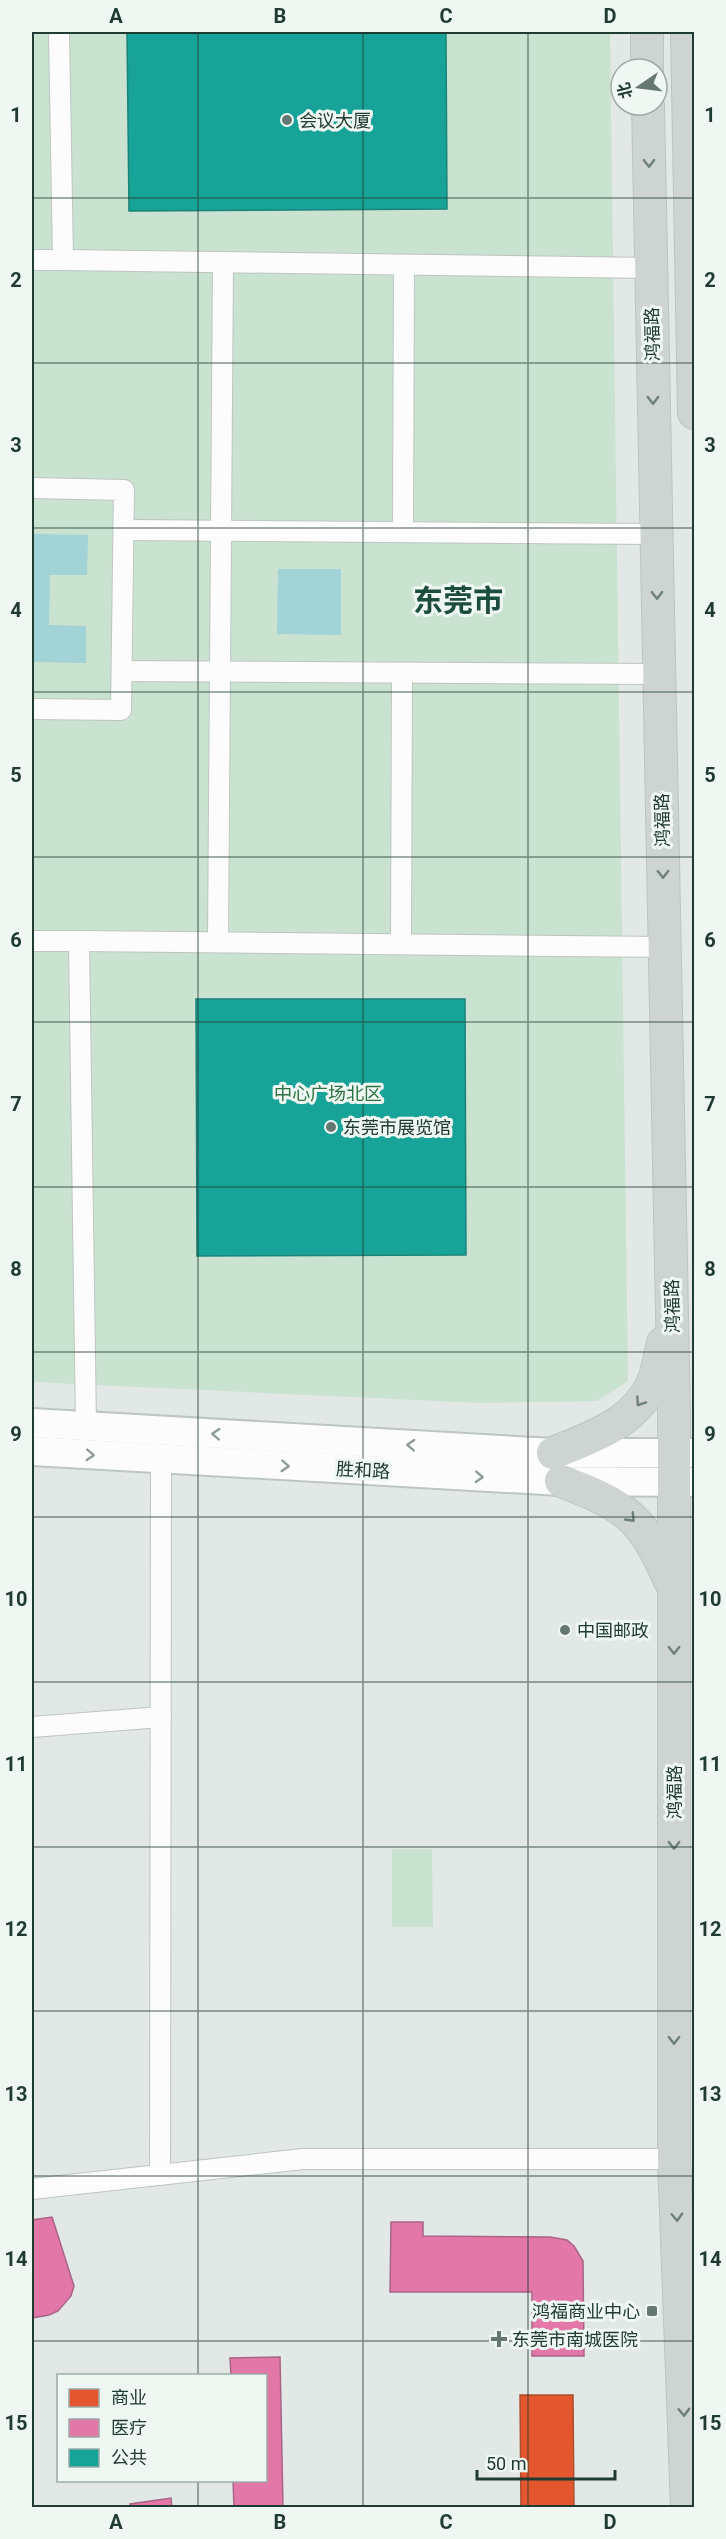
<svg xmlns="http://www.w3.org/2000/svg" width="726" height="2539" font-family="Roboto,'Noto Sans SC',sans-serif">
  <style>
    .green { fill: #cae2d0 }
    .water { fill: #a1d3d7 }
    .shops { fill: #e4572e; stroke: #a94f2f; stroke-width: 1.5 }
    .health { fill: #e377a8; stroke: #a86585; stroke-width: 1.5 }
    .public { fill: #17a398; stroke: #1a8479; stroke-width: 1.5 }
    .lines { fill: none; stroke-linecap: round; stroke-linejoin: round }
    .street-casing { stroke: #bfc5c2; stroke-width: 22 }
    .secondary-casing { stroke: #bec6c2; stroke-width: 32 }
    .primary-casing { stroke: #bbc5c1; stroke-width: 34 }
    .street { stroke: #fbfcfb; stroke-width: 20 }
    .secondary { stroke: #fbfcfb; stroke-width: 28 }
    .primary { stroke: #cdd4d1; stroke-width: 32 }
    .oneway { stroke: #6e807a }
    .oneway2 { stroke: #8e9c96 }
    .grid { fill: none; stroke: #203b32; stroke-width: 1.5; stroke-opacity: 0.55 }
    .poi-dot { fill: #647871; stroke: #eff7f3; stroke-width: 2 }
    .labels { text-anchor: middle; dominant-baseline: central; stroke-width: 6; stroke-linejoin: round; paint-order: stroke }
    .poi-label { font-size: 18px; fill: #203b32; stroke: #eff7f3; text-anchor: start }
    .street-label { font-size: 18px; fill: #203b32; stroke: #eff7f3 }
    .park-label { font-size: 18px; fill: #2a7241; stroke: #eff7f3 }
    .town-label { font-size: 30px; font-weight: bold; fill: #1c4d3e; stroke: #eff7f3 }
    .neatline { fill: none; stroke: #203b32; stroke-width: 2 }
    .grid-label { font-size: 20px; text-anchor: middle; font-weight: bold; fill: #203b32 }
  </style>
  <rect width="100%" height="100%" fill="#e2e8e5"/>
  <g class="green">
    <polygon points="32,32 610,32 628,1381 597,1401 480,1403 32,1382"/>
    <polygon points="392,1849 432,1849 433,1927 392,1927"/>
  </g>
  <g class="water">
    <polygon points="32,534 88,535 87,575 50,575 49,625 86,626 86,663 32,662"/>
    <polygon points="278,569 341,569 341,635 277,634"/>
  </g>
  <polygon class="shops" points="520,2395 573,2395 574,2508 521,2508"/>
  <g class="health">
    <polygon points="52,2217 74,2286 71,2296 58,2311 49,2315 32,2318 32,2220"/>
    <polygon points="391,2222 423,2222 423,2236 550,2237 567,2240 574,2246 583,2261 584,2356 532,2356 532,2292 390,2292"/>
    <polygon points="280,2357 283,2508 234,2508 233,2480 266,2480 266,2376 231,2376 230,2358"/>
    <polygon points="171,2498 172,2508 130,2508 130,2504"/>
  </g>
  <g class="public">
    <polygon points="127,32 446,32 447,209 129,211"/>
    <polygon points="196,999 465,999 466,1255 197,1256"/>
  </g>
  <g class="lines">
    <defs>
      <g id="street">
        <polyline points="32,260 63,260 59,32"/>
        <polyline points="63,260 651,268"/>
        <polyline points="32,488 124,490 121,710 32,709"/>
        <polyline points="124,530 656,534"/>
        <polyline points="403,532 404,265"/>
        <polyline points="122,671 659,674"/>
        <polyline points="32,941 79,941 86,1426"/>
        <polyline points="79,941 665,947"/>
        <polyline points="218,942 223,263"/>
        <polyline points="401,944 402,673"/>
        <polyline points="32,1727 161,1717"/>
        <polyline points="160,2175 161,1459"/>
        <polyline points="32,2189 303,2159 674,2159"/>
      </g>
      <g id="secondary">
        <polyline points="32,1423 553,1453 694,1453"/>
        <polyline points="32,1451 561,1481 694,1482"/>
      </g>
      <g id="primary">
        <polyline points="647,32 647,69"/>
        <polyline points="687,32 694,413"/>
        <polyline points="648,105 674,1415 674,2159 687,2508"/>
        <path d="M553 1453C593 1437 636 1423 654 1380 658 1369 660 1355 663 1343"/>
        <path d="M561 1481C626 1506 642 1516 670 1581"/>
      </g>
    </defs>
    <use href="#street" class="street-casing"/>
    <use href="#secondary" class="secondary-casing"/>
    <use href="#primary" class="primary-casing"/>
    <use href="#street" class="street"/>
    <use href="#secondary" class="secondary"/>
    <use href="#primary" class="primary"/>
  </g>
  <defs><path id="oneway-chevron" d="M-2-3.5L2.5 0L-2 3.5" fill="none" stroke-width="1.6" stroke-linecap="round" stroke-linejoin="round" transform="scale(1.5)"/></defs>
  <g class="oneway">
    <use href="#oneway-chevron" transform="translate(649 163) rotate(89)"/>
    <use href="#oneway-chevron" transform="translate(653 400) rotate(89)"/>
    <use href="#oneway-chevron" transform="translate(657 595) rotate(89)"/>
    <use href="#oneway-chevron" transform="translate(663 874) rotate(89)"/>
    <use href="#oneway-chevron" transform="translate(640 1402) rotate(124)"/>
    <use href="#oneway-chevron" transform="translate(631 1518) rotate(46)"/>
    <use href="#oneway-chevron" transform="translate(674 1650) rotate(90)"/>
    <use href="#oneway-chevron" transform="translate(674 1845) rotate(90)"/>
    <use href="#oneway-chevron" transform="translate(674 2040) rotate(90)"/>
    <use href="#oneway-chevron" transform="translate(677 2217) rotate(88)"/>
    <use href="#oneway-chevron" transform="translate(684 2412) rotate(88)"/>
  </g>
  <g class="oneway2">
    <use href="#oneway-chevron" transform="translate(216 1434) rotate(-177)"/>
    <use href="#oneway-chevron" transform="translate(411 1445) rotate(-177)"/>
    <use href="#oneway-chevron" transform="translate(90 1455) rotate(3)"/>
    <use href="#oneway-chevron" transform="translate(285 1466) rotate(3)"/>
    <use href="#oneway-chevron" transform="translate(479 1477) rotate(3)"/>
  </g>
  <path class="grid" d="M198 32V2376M363 32V2508M528 32V2508M32 198H694M32 363H694M32 528H694M32 692H694M32 857H694M32 1022H694M32 1187H694M32 1352H694M32 1517H694M32 1682H694M32 1847H694M32 2011H694M32 2176H694M32 2341H694M198 2480V2508"/>
  <g class="poi-dot">
    <circle cx="287" cy="120" r="6"/>
    <circle cx="331" cy="1127" r="6"/>
    <circle cx="565" cy="1630" r="6"/>
    <rect x="646" y="2305" width="12" height="12" rx="3"/>
    <path d="M496 2330h6v6h6v6h-6v6h-6v-6h-6v-6h6z"/>
  </g>
  <g class="labels">
    <g class="poi-label">
      <text x="299" y="120">会议大厦</text>
      <text x="343" y="1127">东莞市展览馆</text>
      <text x="577" y="1630">中国邮政</text>
      <text x="640" y="2311" text-anchor="end">鸿福商业中心</text>
      <text x="512" y="2339">东莞市南城医院</text>
    </g>
    <g class="street-label">
      <text transform="translate(652 334) rotate(-91)">鸿福路</text>
      <text transform="translate(662 820) rotate(-91)">鸿福路</text>
      <text transform="translate(672 1306) rotate(-91)">鸿福路</text>
      <text transform="translate(363 1470) rotate(3)">胜和路</text>
      <text transform="translate(674 1792) rotate(-90)">鸿福路</text>
    </g>
    <g class="park-label">
      <text x="328" y="1093">中心广场北区</text>
    </g>
    <g class="town-label">
      <text x="458" y="600">东莞市</text>
    </g>
  </g>
  <rect width="726" height="2539" fill="none" stroke="#eff7f3" stroke-width="66"/>
  <rect x="57" y="2374" width="210" height="108" fill="#eff7f3" stroke="#9caca6" stroke-width="1.5"/>
  <rect x="69" y="2389" width="30" height="18" fill="#e4572e" stroke="#9caca6" stroke-width="1.5"/>
  <text x="111" y="2404" font-size="18" fill="#203b32">商业</text>
  <rect x="69" y="2419" width="30" height="18" fill="#e377a8" stroke="#9caca6" stroke-width="1.5"/>
  <text x="111" y="2434" font-size="18" fill="#203b32">医疗</text>
  <rect x="69" y="2449" width="30" height="18" fill="#17a398" stroke="#9caca6" stroke-width="1.5"/>
  <text x="111" y="2464" font-size="18" fill="#203b32">公共</text>
  <g transform="translate(639 87) rotate(256)"><circle r="28" fill="#eff7f3" stroke="#9caca6" stroke-width="1.5"/>
  <path d="M0-4.5L10 22L0 15L-10 22Z" fill="#647871"/>
  <text y="-9" font-size="16" font-weight="bold" text-anchor="middle" fill="#203b32">北</text>
  </g>
  <path d="M477 2470v9h138v-9" fill="none" stroke="#203b32" stroke-width="3"/>
  <text x="486" y="2470" font-size="18" fill="#203b32" stroke="#eff7f3" stroke-width="4.5" paint-order="stroke">50 m</text>
  <rect x="33" y="33" width="660" height="2473" class="neatline"/>
  <g class="grid-label">
    <text x="116" y="23">A</text>
    <text x="280" y="23">B</text>
    <text x="446" y="23">C</text>
    <text x="610" y="23">D</text>
    <text x="16" y="122">1</text>
    <text x="710" y="122">1</text>
    <text x="16" y="287">2</text>
    <text x="710" y="287">2</text>
    <text x="16" y="452">3</text>
    <text x="710" y="452">3</text>
    <text x="16" y="617">4</text>
    <text x="710" y="617">4</text>
    <text x="16" y="782">5</text>
    <text x="710" y="782">5</text>
    <text x="16" y="947">6</text>
    <text x="710" y="947">6</text>
    <text x="16" y="1111">7</text>
    <text x="710" y="1111">7</text>
    <text x="16" y="1276">8</text>
    <text x="710" y="1276">8</text>
    <text x="16" y="1441">9</text>
    <text x="710" y="1441">9</text>
    <text x="16" y="1606">10</text>
    <text x="710" y="1606">10</text>
    <text x="16" y="1771">11</text>
    <text x="710" y="1771">11</text>
    <text x="16" y="1936">12</text>
    <text x="710" y="1936">12</text>
    <text x="16" y="2101">13</text>
    <text x="710" y="2101">13</text>
    <text x="16" y="2266">14</text>
    <text x="710" y="2266">14</text>
    <text x="16" y="2430">15</text>
    <text x="710" y="2430">15</text>
    <text x="116" y="2529">A</text>
    <text x="280" y="2529">B</text>
    <text x="446" y="2529">C</text>
    <text x="610" y="2529">D</text>
  </g>
</svg>
